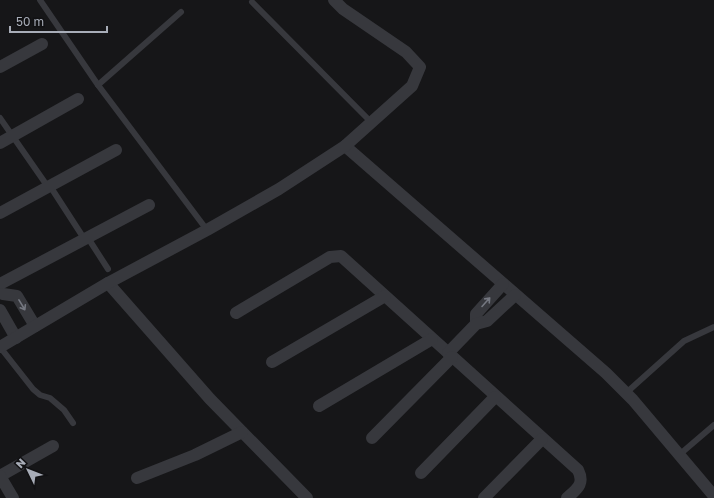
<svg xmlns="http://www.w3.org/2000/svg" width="714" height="498" font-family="'Golos Text',sans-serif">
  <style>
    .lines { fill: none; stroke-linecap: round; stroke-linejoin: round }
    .service { stroke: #37383d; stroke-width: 6 }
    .minor { stroke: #37383d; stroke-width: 12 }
    .oneway { stroke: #757881 }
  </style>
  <rect width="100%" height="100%" fill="#161618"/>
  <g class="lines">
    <g class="service">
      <polyline points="40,0 98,85 207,230"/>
      <polyline points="252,2 371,122"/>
      <polyline points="98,85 181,12"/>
      <polyline points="0,118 48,187"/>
      <polyline points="50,186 85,240"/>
      <polyline points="88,238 108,269"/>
      <polyline points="0,347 33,389 40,395 50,398 64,410 73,423"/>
      <polyline points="626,393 684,341 714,327"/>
      <polyline points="679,455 714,425"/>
    </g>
    <g class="minor">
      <polyline points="0,67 42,44"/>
      <polyline points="0,143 78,99"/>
      <polyline points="345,146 606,373 633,400 714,496"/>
      <polyline points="0,213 116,150"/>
      <polyline points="108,283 210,399 307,498"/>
      <polyline points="0,284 149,205"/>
      <polyline points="3,294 17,296 35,326"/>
      <polyline points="0,310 16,338"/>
      <path d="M236 313 330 257 341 256 578 470C585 484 577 489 567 498"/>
      <polyline points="476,324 476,314 503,284"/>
      <polyline points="0,347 108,283 207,230 279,189 345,146 412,86 420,67 406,52 343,9 334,0"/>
      <polyline points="448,353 476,324 487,321 515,295"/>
      <polyline points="272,362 385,296"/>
      <polyline points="319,406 432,339"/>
      <polyline points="372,438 452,357"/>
      <polyline points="421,473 495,397"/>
      <polyline points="0,476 53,446"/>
      <polyline points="0,476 13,498"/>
      <polyline points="137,478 195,455 242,432"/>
      <polyline points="484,498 542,439"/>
    </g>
  </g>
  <defs><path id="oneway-shaft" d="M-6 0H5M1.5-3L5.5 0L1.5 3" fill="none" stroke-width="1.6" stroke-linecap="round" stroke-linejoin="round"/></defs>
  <g class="oneway">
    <use href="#oneway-shaft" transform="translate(486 302) rotate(-48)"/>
    <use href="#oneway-shaft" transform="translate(22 305) rotate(59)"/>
  </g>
  <g transform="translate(28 470) rotate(313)" stroke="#111113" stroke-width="3" paint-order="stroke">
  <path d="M0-3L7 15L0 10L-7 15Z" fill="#a8adb8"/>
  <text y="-6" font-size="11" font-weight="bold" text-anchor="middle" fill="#a8adb8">N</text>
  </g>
  <path d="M10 26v6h97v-6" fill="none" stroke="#a8adb8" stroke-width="2"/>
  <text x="16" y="26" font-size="12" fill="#a8adb8" stroke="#111113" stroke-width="3" paint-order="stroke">50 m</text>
</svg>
